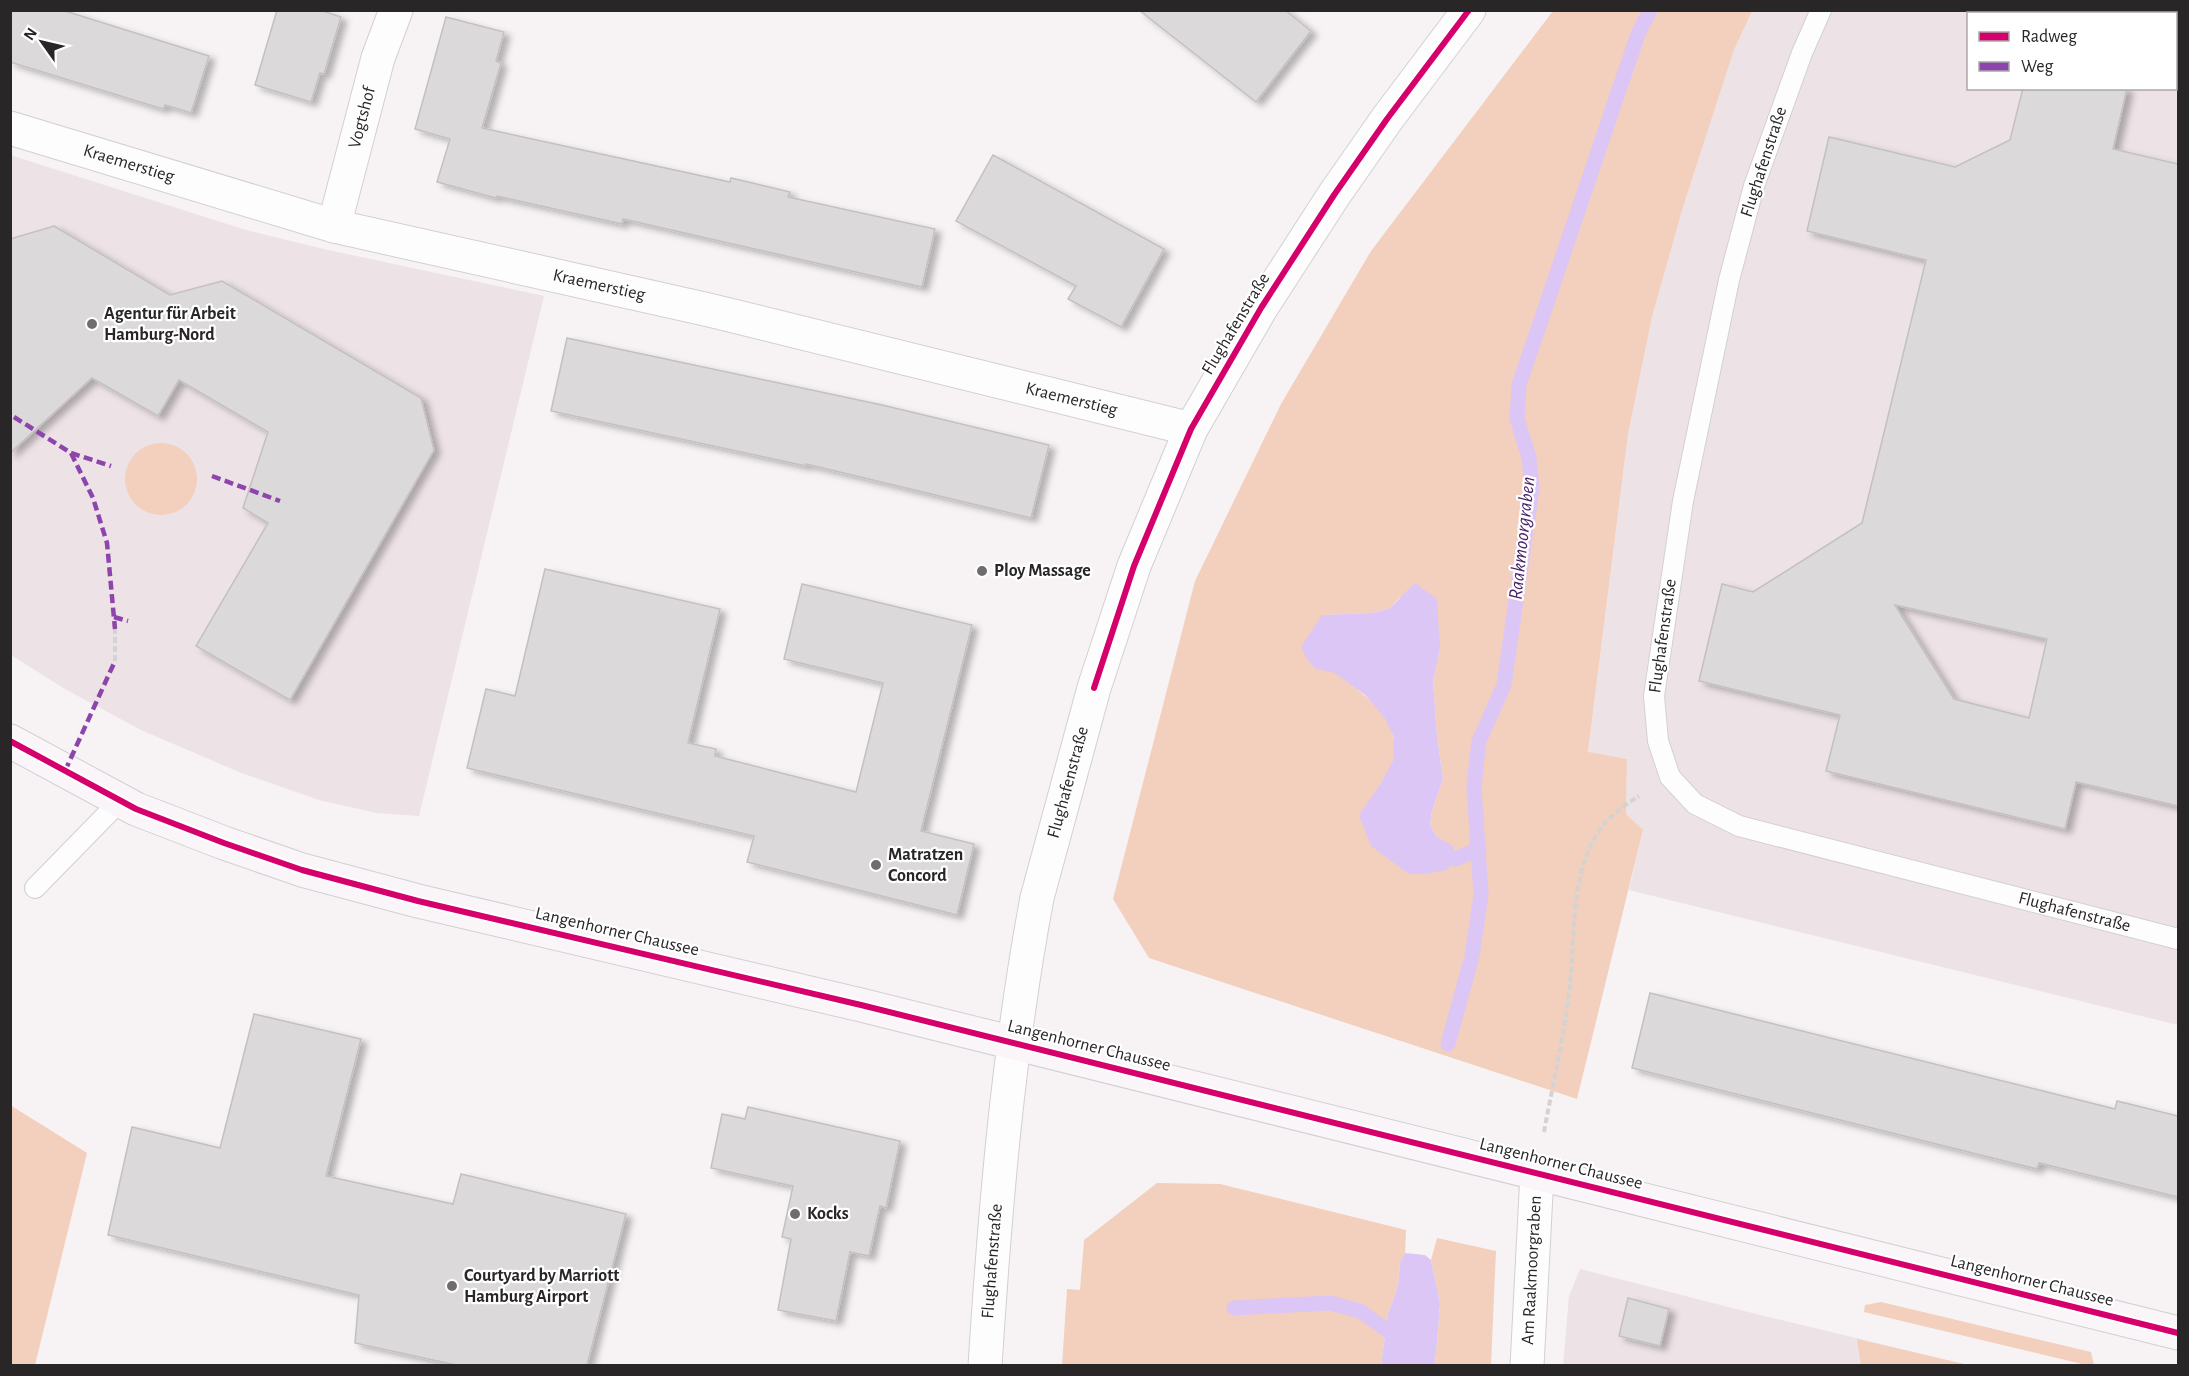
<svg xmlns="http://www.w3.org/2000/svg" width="2189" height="1376" font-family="'Alegreya Sans',sans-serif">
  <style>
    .built { fill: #ede2e5; fill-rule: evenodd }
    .green { fill: #f3cfbd; fill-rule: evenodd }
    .water { fill: #dcc6f5 }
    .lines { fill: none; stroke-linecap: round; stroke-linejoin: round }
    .stream { stroke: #dcc6f5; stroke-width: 15 }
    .building { fill: #dcd9da; stroke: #c3c0c1; stroke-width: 1.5; fill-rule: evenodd; filter: url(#shadow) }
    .lane-casing { stroke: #d3d0d1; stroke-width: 22 }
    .street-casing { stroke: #d3d0d1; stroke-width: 35 }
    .secondary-casing { stroke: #d3d0d1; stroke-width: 35 }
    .path { stroke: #d4d3d4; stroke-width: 4; stroke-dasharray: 6 3; stroke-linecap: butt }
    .lane { stroke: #fefdfd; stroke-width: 20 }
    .street { stroke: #fefdfd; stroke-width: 33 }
    .secondary { stroke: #f9f5f8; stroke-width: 33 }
    .quiet { stroke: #8e44ad; stroke-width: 4.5; stroke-dasharray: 9 4.5; stroke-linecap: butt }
    .cycleway-casing { stroke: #fff; stroke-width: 10 }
    .cycleway { stroke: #d6006c; stroke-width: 6 }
    .poi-dot { fill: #706d6e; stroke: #fff; stroke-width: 2 }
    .labels { text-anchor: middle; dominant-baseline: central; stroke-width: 4.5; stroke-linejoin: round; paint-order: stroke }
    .street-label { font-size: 18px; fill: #282626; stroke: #fff }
    .poi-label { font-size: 18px; font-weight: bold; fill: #282626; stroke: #fff; text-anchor: start }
    .water-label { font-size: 20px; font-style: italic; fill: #451e69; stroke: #fff }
  </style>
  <defs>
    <filter id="shadow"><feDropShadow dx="6" dy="4" stdDeviation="3" flood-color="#0004"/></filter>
  </defs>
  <rect width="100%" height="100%" fill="#f7f2f4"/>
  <g class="built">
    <path d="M1752 11H2178V1025L1629 890 1643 830 1626 814 1627 759 1588 753 1628 434 1652 317 1683 207 1734 50ZM1968 14H2176V88H1968Z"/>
    <polygon points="10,155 246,230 328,250 544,296 419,816 377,813 319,800 239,772 141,730 65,689 11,655"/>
    <polygon points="1580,1269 1740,1310 1968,1365 1563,1366 1569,1296"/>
  </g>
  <g class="green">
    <path d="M1553 11H1752L1734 50 1683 207 1652 317 1628 434 1588 752 1627 759 1626 814 1643 830 1577 1099 1149 958 1113 899 1195 581 1281 404 1371 251ZM1400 597 1440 648 1433 682 1437 736 1443 779 1432 811 1430 825 1437 837 1379 786C1383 778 1390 770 1393 761 1405 722 1362 693 1335 672L1322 615 1370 613 1389 609Z"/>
    <circle cx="161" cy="479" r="36"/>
    <polygon points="10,1105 87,1153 35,1365 11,1365"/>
    <polygon points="1157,1183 1220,1184 1406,1230 1405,1253 1400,1262 1398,1286 1388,1314 1381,1365 1062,1366 1067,1289 1080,1290 1084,1240"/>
    <polygon points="1437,1238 1496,1251 1491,1365 1435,1365 1440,1304 1431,1260"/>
    <polygon points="1881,1302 2091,1352 2094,1365 2086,1365 1864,1312 1865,1305"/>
    <polygon points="1857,1339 1968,1365 1861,1365"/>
  </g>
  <g class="water">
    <polygon points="1415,583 1437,599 1440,648 1433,682 1437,736 1443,779 1432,811 1430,825 1437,837 1453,846 1455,859 1447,870 1425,874 1409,874 1371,846 1359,815 1379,786 1393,761 1394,737 1384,717 1365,695 1335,673 1316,669 1307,659 1301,647 1322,615 1370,613 1389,609"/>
    <polygon points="1405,1253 1425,1255 1431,1260 1440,1304 1435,1365 1381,1365 1388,1314 1398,1286 1400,1262"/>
  </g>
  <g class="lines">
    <g class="stream">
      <polyline points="1455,859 1479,849"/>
      <polyline points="1448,1044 1472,956 1481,895 1474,786 1479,741 1504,685 1532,488 1529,458 1517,418 1519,385 1638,34 1650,10"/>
      <polyline points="1234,1308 1330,1303 1360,1311 1401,1340"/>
    </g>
  </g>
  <g class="building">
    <polygon points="10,10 62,10 209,56 191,113 165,105 163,109 10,62"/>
    <polygon points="277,10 320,10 341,17 324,74 320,73 311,102 255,85"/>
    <polygon points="1139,10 1285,10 1311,31 1256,102"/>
    <polygon points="446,17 504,32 496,61 501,63 482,128 730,182 731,178 790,192 788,197 935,229 922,287 623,219 622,224 497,196 496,198 437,182 450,139 415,129"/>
    <path d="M2023 88H2127L2113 149 2178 164V806L2076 782 2065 829 1826 771 1840 715 1699 681 1722 584 1753 592 1862 523 1926 260 1807 231 1829 137 1955 167 2010 140ZM1895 605 2047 639 2029 718 1954 699Z"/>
    <polygon points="993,155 1164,249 1121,327 1068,299 1076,286 956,221"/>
    <polygon points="54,226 170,295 222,281 421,398 434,450 290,700 196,646 268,523 243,508 268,432 179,380 158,416 92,378 10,453 10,239"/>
    <polygon points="567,338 882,405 1049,445 1031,518 806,464 806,466 551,411"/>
    <polygon points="545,569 720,609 688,743 716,749 715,756 856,792 883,683 784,659 802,584 972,625 921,831 974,844 957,915 747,862 754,836 467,768 486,689 515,696"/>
    <polygon points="1650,993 2115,1109 2117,1101 2178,1116 2178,1197 2039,1163 2037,1169 1632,1068"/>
    <polygon points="254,1014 361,1039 326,1176 453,1204 461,1174 626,1214 587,1365 456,1365 355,1343 359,1295 108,1235 132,1127 220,1148"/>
    <polygon points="748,1107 900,1141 886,1208 880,1206 869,1256 850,1252 836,1321 778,1310 791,1239 782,1237 793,1186 711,1168 722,1114 745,1119"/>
    <polygon points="1628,1298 1669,1309 1660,1346 1619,1336"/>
  </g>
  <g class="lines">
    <defs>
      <g id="lane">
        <path id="s1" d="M1821 10 1802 53 1754 186 1729 280 1683 501 1654 696 1658 741 1670 777 1695 804 1739 826 2178 939"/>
        <polyline points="2107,10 2111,14"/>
        <polyline points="2176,60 2178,63"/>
        <polyline points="35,888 120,801"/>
      </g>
      <g id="street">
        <path id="s2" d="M10 128 334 226 709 310 1191 429"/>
        <path id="s3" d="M334 226 378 58 396 10"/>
        <path id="s4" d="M985 1366C995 1209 1008 1052 1037 898L1094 688 1134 566 1191 429 1261 308 1334 195 1387 119 1469 10"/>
        <path id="s5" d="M1527 1366 1537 1174"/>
      </g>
      <polyline id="secondary" points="10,741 136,809 224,843 302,870 418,901 861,1005 2178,1333"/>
    </defs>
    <use href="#lane" class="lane-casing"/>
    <use href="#street" class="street-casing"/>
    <use href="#secondary" class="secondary-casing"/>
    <g class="path">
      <polyline points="115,661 115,629"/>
      <path d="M1544 1132C1553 1083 1565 1033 1570 984 1576 927 1568 848 1620 809 1626 804 1633 800 1639 796"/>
    </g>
    <use href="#lane" class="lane"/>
    <use href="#street" class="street"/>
    <use href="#secondary" class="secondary"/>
    <g class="quiet">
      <polyline points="14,417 71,453 93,498 107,543 115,629"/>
      <polyline points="71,453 111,466"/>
      <polyline points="212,476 280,501"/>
      <polyline points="114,617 128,621"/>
      <polyline points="65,771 115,661"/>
    </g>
    <defs>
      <g id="cycleway">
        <polyline points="1094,688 1134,566 1191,429 1261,308 1334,195 1387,119 1469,10"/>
        <polyline points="10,741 136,809 224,843 302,870 418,901 861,1005 2178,1333"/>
      </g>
    </defs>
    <use href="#cycleway" class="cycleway-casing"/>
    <use href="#cycleway" class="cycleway"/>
  </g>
  <g class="poi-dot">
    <circle cx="92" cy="324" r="6"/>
    <circle cx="982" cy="571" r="6"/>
    <circle cx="876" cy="865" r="6"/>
    <circle cx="795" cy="1214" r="6"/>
    <circle cx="452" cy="1286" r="6"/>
  </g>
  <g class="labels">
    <g class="street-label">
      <text stroke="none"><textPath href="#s3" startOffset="112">Vogtshof</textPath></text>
      <text transform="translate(1764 162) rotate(-72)">Flughafenstraße</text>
      <text stroke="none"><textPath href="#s2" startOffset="124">Kraemerstieg</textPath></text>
      <text stroke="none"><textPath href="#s2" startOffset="610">Kraemerstieg</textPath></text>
      <text transform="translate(1236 324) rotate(-59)">Flughafenstraße</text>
      <text stroke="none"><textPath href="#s2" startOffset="1096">Kraemerstieg</textPath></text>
      <text transform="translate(1663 636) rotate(-82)">Flughafenstraße</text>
      <text stroke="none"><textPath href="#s4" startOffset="591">Flughafenstraße</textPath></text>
      <text stroke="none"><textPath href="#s1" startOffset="1224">Flughafenstraße</textPath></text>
      <text transform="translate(617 932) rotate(13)">Langenhorner Chaussee</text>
      <text transform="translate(1089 1046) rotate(14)">Langenhorner Chaussee</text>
      <text transform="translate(1561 1164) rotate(14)">Langenhorner Chaussee</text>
      <text stroke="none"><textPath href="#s4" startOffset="105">Flughafenstraße</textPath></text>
      <text stroke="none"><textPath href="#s5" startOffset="96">Am Raakmoorgraben</textPath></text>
      <text transform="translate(2032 1281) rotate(14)">Langenhorner Chaussee</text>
    </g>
    <g class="poi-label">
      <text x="104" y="314">Agentur für Arbeit<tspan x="104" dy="21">Hamburg-Nord</tspan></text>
      <text x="994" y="571">Ploy Massage</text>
      <text x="888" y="855">Matratzen<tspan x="888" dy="21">Concord</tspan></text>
      <text x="807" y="1214">Kocks</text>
      <text x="464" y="1276">Courtyard by Marriott<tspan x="464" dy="21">Hamburg Airport</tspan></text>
    </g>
    <g class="water-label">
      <text transform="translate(1522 538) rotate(-84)">Raakmoorgraben</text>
    </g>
  </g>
  <rect width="2189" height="1376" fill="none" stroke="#282626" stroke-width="24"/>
  <rect x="1967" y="12" width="210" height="78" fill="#ffffff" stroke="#a9a8a8" stroke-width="1.5"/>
  <rect x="1979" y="32" width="30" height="9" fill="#d6006c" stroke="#a9a8a8" stroke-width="1.5"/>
  <text x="2021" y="42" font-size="18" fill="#282626">Radweg</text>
  <rect x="1979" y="62" width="30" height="9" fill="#8e44ad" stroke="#a9a8a8" stroke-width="1.5"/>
  <text x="2021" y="72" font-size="18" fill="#282626">Weg</text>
  <g transform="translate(42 42) rotate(304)" stroke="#ffffff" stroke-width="4.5" paint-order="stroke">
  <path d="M0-4.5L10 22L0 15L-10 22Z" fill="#282626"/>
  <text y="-9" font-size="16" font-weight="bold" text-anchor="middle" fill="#282626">N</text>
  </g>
</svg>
